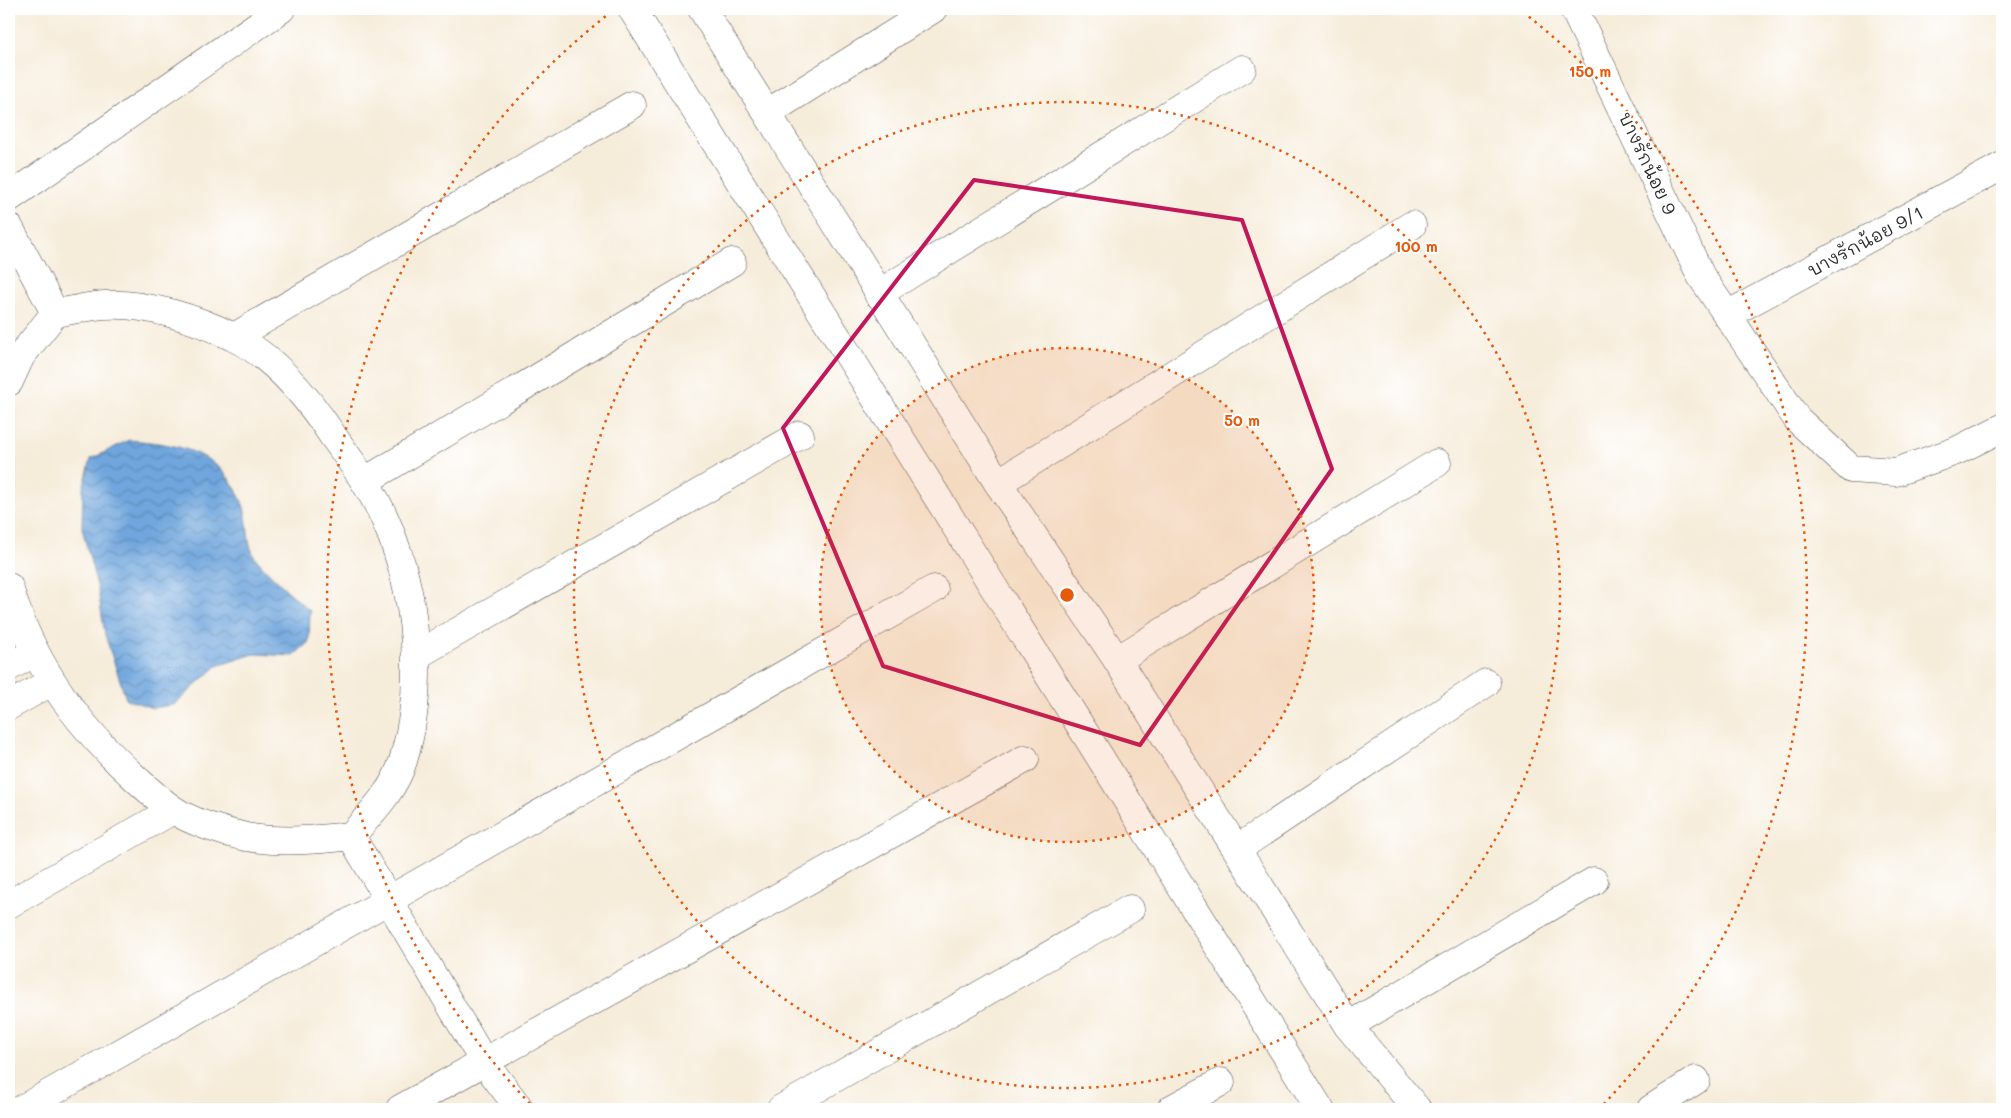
<svg xmlns="http://www.w3.org/2000/svg" width="2011" height="1118" font-family="Mali,'Playpen Sans Thai',sans-serif">
  <style>
    .water { fill: url(#water-waves); stroke: #4d6884 }
    .lines { fill: none; stroke-linecap: round; stroke-linejoin: round }
    .street-casing { stroke: #494845; stroke-width: 29 }
    .street { stroke: #fff; stroke-width: 28 }
    .marked { fill: none; stroke: #c2185b; stroke-width: 4; stroke-linejoin: round }
    .ring { fill: none; stroke: #e8590c; stroke-width: 2.5; stroke-dasharray: 2.5 5 }
    .labels { text-anchor: middle; dominant-baseline: central; stroke-width: 4; stroke-linejoin: round; paint-order: stroke }
    .street-label { font-size: 18px; fill: #2b2b2b; stroke: #fff }
    .centre { fill: #e8590c; stroke: #fff; stroke-width: 2.5 }
    .ring-label { font-size: 15px; text-anchor: middle; font-weight: bold; fill: #e8590c; stroke: #fff; stroke-width: 4; stroke-linejoin: round; paint-order: stroke }
  </style>
  <defs>
    <pattern id="water-waves" width="16" height="10" patternUnits="userSpaceOnUse" patternTransform="scale(1.25)"><rect width="16" height="10" fill="#6fa6dd"/><path d="M0 5q4-4 8 0t8 0" fill="none" stroke="#5b87b3"/></pattern>
  </defs>
  <rect width="100%" height="100%" fill="#fff"/>
  <filter id="ink" filterUnits="userSpaceOnUse"><feTurbulence type="fractalNoise" baseFrequency=".02" numOctaves="2"/><feDisplacementMap in="SourceGraphic" scale="10" xChannelSelector="R" yChannelSelector="G"/><feConvolveMatrix kernelMatrix="1 2 1 2 8 2 1 2 1" color-interpolation-filters="sRGB"/></filter>
  <filter id="wash" filterUnits="userSpaceOnUse"><feTurbulence type="fractalNoise" baseFrequency=".0096" numOctaves="4" result="noise"/><feDisplacementMap in="SourceGraphic" scale="20" xChannelSelector="R" yChannelSelector="G"/><feGaussianBlur stdDeviation="1.12" result="paint"/><feColorMatrix in="noise" values="0 0 0 0 0 0 0 0 0 0 0 0 0 0 0 0 0 1.4 0 .05"/><feComposite in="paint" operator="in"/></filter>
  <g filter="url(#wash)">
    <rect width="100%" height="100%" fill="#f6ecda"/>
    <path class="water" d="M129 440C178 444 221 450 242 502 249 518 246 538 253 554 258 565 299 601 310 611L309 642 293 656 254 654 217 666 174 705 152 708 126 699 105 635 98 590 82 528 83 488 91 459Z"/>
  </g>
  <g filter="url(#ink)">
    <g class="lines">
      <defs>
        <g id="street">
          <polyline points="632,9 1320,1109"/>
          <polyline points="702,9 998,483 1117,660 1348,1026 1417,1109"/>
          <polyline points="1574,9 1701,276 1797,419 1851,469 1896,472 1956,451 2002,428"/>
          <polyline points="769,112 933,9"/>
          <polyline points="9,198 281,9"/>
          <polyline points="9,227 55,313"/>
          <polyline points="878,294 1242,69"/>
          <polyline points="1727,315 2002,166"/>
          <polyline points="234,337 632,105"/>
          <path d="M9 382 21 356 55 313C71 311 88 306 104 305 144 302 198 319 233 337 275 357 308 398 333 436 353 464 374 492 387 524 417 595 426 686 403 761 394 791 371 813 351 836 316 840 281 843 246 837 223 832 191 822 172 809 158 799 146 788 134 777 77 725 31 662 9 587"/>
          <polyline points="365,481 732,262"/>
          <polyline points="998,483 1412,225"/>
          <polyline points="417,655 800,435"/>
          <polyline points="1117,660 1437,463"/>
          <polyline points="9,667 35,652"/>
          <polyline points="9,706 51,682"/>
          <polyline points="351,836 484,1062 520,1109"/>
          <polyline points="1237,849 1486,683"/>
          <polyline points="9,904 173,810"/>
          <polyline points="1348,1026 1594,881"/>
          <polyline points="22,1109 934,589"/>
          <polyline points="400,1109 1025,759"/>
          <polyline points="781,1109 1130,909"/>
          <polyline points="1171,1109 1221,1082"/>
          <polyline points="1651,1109 1696,1080"/>
        </g>
      </defs>
      <use href="#street" class="street-casing"/>
      <use href="#street" class="street"/>
    </g>
  </g>
  <path class="marked" d="M974 180 1242 220 1332 469 1140 745 883 666 783 428Z"/>
  <circle cx="1067" cy="595" r="247" fill="#e8590c" fill-opacity=".12"/>
  <g class="ring">
    <circle cx="1067" cy="595" r="247"/>
    <circle cx="1067" cy="595" r="493"/>
    <path d="M535 1109A740 740 0 0 1 611 12M1523 12A740 740 0 0 1 1599 1109"/>
  </g>
  <g class="labels">
    <g class="street-label">
      <text transform="translate(1648 163) rotate(65)">บางรักน้อย 9</text>
      <text transform="translate(1865 241) rotate(-28)">บางรักน้อย 9/1</text>
    </g>
  </g>
  <circle cx="1067" cy="595" r="8" class="centre"/>
  <g class="ring-label">
    <text x="1590" y="77">150 m</text>
    <text x="1416" y="252">100 m</text>
    <text x="1242" y="426">50 m</text>
  </g>
  <rect width="2011" height="1118" fill="none" stroke="#fff" stroke-width="30"/>
</svg>
